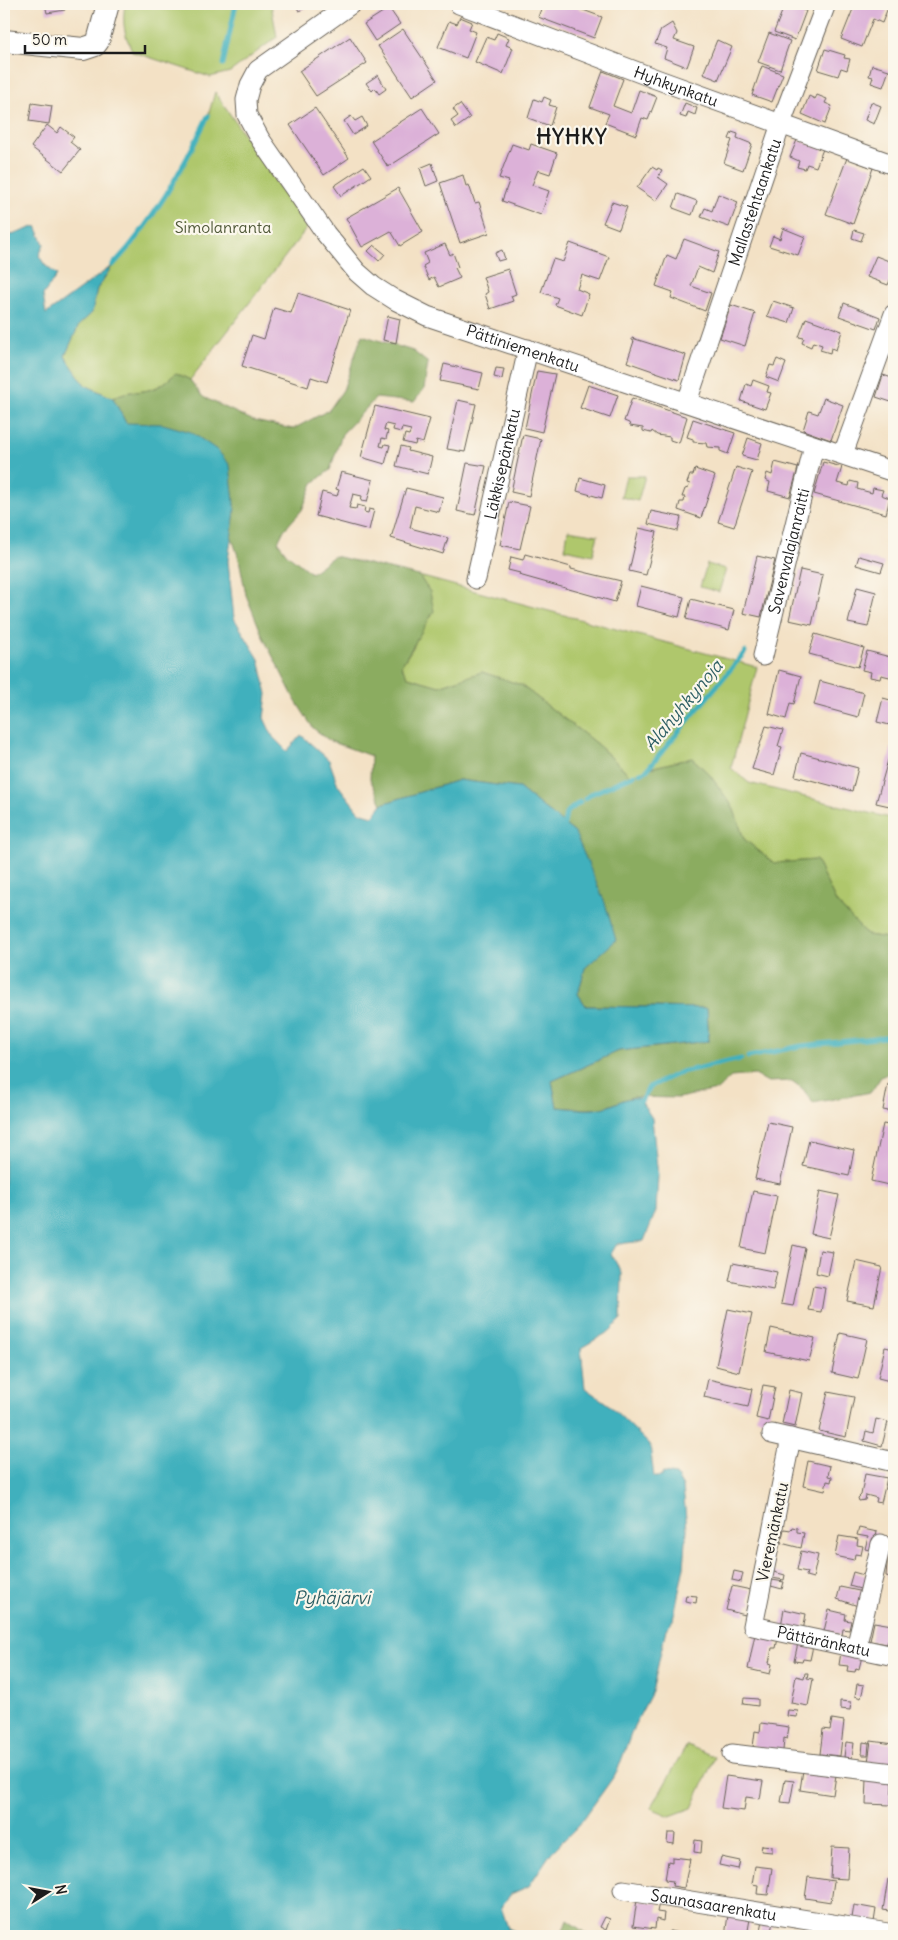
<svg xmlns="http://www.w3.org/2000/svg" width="898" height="1940" font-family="Delius,sans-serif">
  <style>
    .green { fill: #afc76c; stroke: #667244 }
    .forest { fill: #8bac60; stroke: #54643e }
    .water { fill: #41b0bd; stroke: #2e666c }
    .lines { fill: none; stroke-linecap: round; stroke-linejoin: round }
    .stream { stroke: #41b0bd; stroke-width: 5 }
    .building { fill: #dcb1d8 }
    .minor-casing { stroke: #676157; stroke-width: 21 }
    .tertiary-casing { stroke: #676157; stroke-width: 24 }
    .minor { stroke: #fff; stroke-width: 19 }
    .tertiary { stroke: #fff; stroke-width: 22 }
    .labels { text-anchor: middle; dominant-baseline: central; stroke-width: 4.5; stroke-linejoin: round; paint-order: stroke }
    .street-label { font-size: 16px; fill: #1c1c1c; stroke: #fbf7ec }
    .park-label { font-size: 16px; fill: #4f5838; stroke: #fbf7ec }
    .water-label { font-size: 18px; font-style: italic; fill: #2d5f64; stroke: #fbf7ec }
    .district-label { font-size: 21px; font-weight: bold; letter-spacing: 1px; fill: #1c1c1c; stroke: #fbf7ec }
  </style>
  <rect width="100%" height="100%" fill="#fbf7ec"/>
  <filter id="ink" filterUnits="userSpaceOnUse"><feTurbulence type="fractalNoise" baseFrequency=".02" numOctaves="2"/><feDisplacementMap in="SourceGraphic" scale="10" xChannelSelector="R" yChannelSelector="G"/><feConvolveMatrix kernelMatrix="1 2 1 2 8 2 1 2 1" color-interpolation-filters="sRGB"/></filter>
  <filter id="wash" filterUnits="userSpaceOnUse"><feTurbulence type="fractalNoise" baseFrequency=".0096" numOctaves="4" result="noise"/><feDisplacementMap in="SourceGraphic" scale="20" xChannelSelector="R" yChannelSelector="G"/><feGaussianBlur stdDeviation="1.12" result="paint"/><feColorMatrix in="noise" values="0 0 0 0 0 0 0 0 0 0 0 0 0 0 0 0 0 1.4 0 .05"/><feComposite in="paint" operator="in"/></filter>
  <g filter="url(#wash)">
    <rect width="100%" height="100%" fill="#f3e1c5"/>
    <g class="green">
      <path d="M125 4H271L277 37 230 72 210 77 133 52C124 35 122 23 125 4Z"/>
      <path d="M215 92 307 228 190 380 176 373C168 380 162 386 152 389 137 394 127 389 113 398L85 385 65 356 79 324 92 313 97 289 113 265 131 246 190 155 208 116Z"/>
      <polygon points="626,476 645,476 638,501 621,497"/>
      <polygon points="568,530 598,535 593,555 565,549"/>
      <polygon points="707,564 726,569 719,592 700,587"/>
      <polygon points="419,576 757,667 731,768 749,783 894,819 894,939 867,935 836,902 816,860 774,863 744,839 733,807 709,774 692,758 654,767 631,776 598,745 521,685 482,672 439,686 408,677 401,666 414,646 430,592"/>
      <polygon points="687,1745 715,1757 692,1808 670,1816 651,1808"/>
    </g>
    <g class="forest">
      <path d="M362 335 413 351 428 363 424 389 414 402 376 398 342 434 330 470 313 483 302 510 284 530 278 542 287 554 311 573 334 556 419 576 430 592 434 611 401 666 408 677 439 686 482 672 521 685 598 745 631 776 654 767 692 758 709 774 733 807 744 839 774 863 816 860 836 902 867 935 894 939V1070L881 1077 871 1092 813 1103 803 1089 792 1081 768 1082 755 1075 731 1077 717 1090 678 1098 632 1097 603 1108 585 1109 557 1107 552 1081 619 1051 709 1041 707 1008 586 1006 578 994 585 968 575 833 519 788 459 780 382 804 370 779 371 756 330 741 313 728 295 700 263 637 246 595 239 559 231 535 235 511 126 423 113 398C127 389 137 394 152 389 162 386 168 380 176 373L190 380 203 397 254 421 293 429 329 410 343 390Z"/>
      <polygon points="567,1920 590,1936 561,1936"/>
    </g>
    <path class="water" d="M36 226 44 244 39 256 45 265 57 275 43 295 46 314 113 265 97 289 92 313 79 325 65 356 85 385 113 398 126 423 163 424 191 432 217 450 230 465 235 511 228 561 234 618 259 659 267 694 264 718 273 737 287 751 301 735 329 760 338 785 359 812 373 816 382 804 459 780 519 788 575 833 605 903 616 940 585 968 578 994 586 1006 707 1008 709 1041 619 1051 552 1081 557 1107C572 1108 586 1111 601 1108 615 1106 624 1096 639 1098L652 1118 658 1176 656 1211 644 1241 617 1244 611 1254 622 1273 621 1320 610 1331 581 1348 585 1388 609 1405 650 1445 654 1477H661L663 1473 676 1475 683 1487 687 1529 684 1567 673 1620 666 1629 652 1692 634 1726 617 1772 579 1825 551 1853 529 1886 511 1894 501 1907 508 1928 516 1932 517 1936H4V232L12 235Z"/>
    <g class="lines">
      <g class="stream">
        <polyline points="223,64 236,4"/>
        <path d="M113 265C153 223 183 168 208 116"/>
        <polyline points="640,773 646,771 745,652"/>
        <polyline points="585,799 591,794 634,775"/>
        <polyline points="564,824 566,813 580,802"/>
        <polyline points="748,1057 801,1046 894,1036"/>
        <polyline points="641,1101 649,1087 681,1072 741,1059"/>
      </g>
    </g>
    <g id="blocks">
      <g class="building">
        <polygon points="45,4 64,4 65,10 47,13"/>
        <polygon points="295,4 312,4 299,11"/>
        <polygon points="543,4 567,4 602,17 594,38 538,17"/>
        <polygon points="785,4 806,11 795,40 774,32"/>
        <polygon points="855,4 889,5 882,23 873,19 862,47 841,39"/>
        <polygon points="389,8 400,24 375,41 364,24"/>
        <polygon points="460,17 472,22 469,29 476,32 466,58 438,47 449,21 457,24"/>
        <polygon points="672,23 677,33 674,40 694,47 687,67 664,58 667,48 655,44 661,30"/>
        <polygon points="403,29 437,80 412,97 378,46"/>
        <polygon points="497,33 509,38 506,45 513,48 503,74 475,62 486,37 494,40"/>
        <polygon points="769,33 790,41 780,70 758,62"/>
        <polygon points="350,37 367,63 316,96 299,71"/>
        <polygon points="717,40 732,47 718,80 703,74"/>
        <polygon points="825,49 845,55 844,58 850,59 847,70 841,68 838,76 818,70"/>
        <polygon points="872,65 889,70 883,87 871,83 873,77 869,76"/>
        <polygon points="762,66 783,74 772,102 752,95"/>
        <polygon points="603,71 623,79 613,106 631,113 639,90 657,97 648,120 642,118 636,135 605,123 609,114 590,107"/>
        <polygon points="378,75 386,89 379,94 375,88 372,91 366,83"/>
        <polygon points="817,95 827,99 825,103 832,106 825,124 802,114 809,96 815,99"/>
        <polygon points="544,97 551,100 549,105 556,107 550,126 528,118 534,99 542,102"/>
        <polygon points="871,102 881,106 874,124 865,120"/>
        <polygon points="32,103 52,106 49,124 29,121"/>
        <polygon points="685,103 697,108 695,115 688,112 686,118 680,116"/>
        <polygon points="460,104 470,118 456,128 451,121 458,116 453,109"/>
        <polygon points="315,108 349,158 324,175 290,125"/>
        <polygon points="422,108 439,134 388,167 371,141"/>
        <polygon points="351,116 355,121 362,117 367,126 353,135 344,121"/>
        <polygon points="47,125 57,133 61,127 74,137 70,142 80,150 63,171 31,147"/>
        <polygon points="732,132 738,134 737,138 752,144 743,170 724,163 732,140 729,139"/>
        <polygon points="797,140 823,149 816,167 807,164 805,169 797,167 799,161 790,157"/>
        <polygon points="512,144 529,150 531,144 557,153 550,174 538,170 532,185 549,191 541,215 502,201 509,181 499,178"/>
        <polygon points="847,158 873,168 853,224 826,214"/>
        <polygon points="432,163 438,181 426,186 420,168"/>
        <polygon points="364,166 371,176 341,196 334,186"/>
        <polygon points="652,167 657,170 658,168 662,170 658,177 668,184 656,201 637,188"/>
        <polygon points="463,175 466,186 469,185 475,203 479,202 489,233 460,243 440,183"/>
        <polygon points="398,188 423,232 400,246 391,231 362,247 346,218"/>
        <polygon points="678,194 697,201 692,215 673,208"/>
        <polygon points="718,194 738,202 729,227 701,217 705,208 712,211"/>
        <polygon points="612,202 627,207 619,229 603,223"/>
        <polygon points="783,228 805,237 798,255 769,246 773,236 780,239"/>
        <polygon points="854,230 864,233 861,241 852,238"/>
        <polygon points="684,239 719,252 712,273 698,267 691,286 711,293 705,311 671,298 673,292 656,286 667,255 676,259"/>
        <polygon points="570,243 609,257 600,281 582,275 577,289 589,294 582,315 555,305 558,298 541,292 553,259 563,262"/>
        <polygon points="445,244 450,255 453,253 458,267 455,268 460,278 439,287 434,277 429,280 423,266 428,263 424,253"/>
        <polygon points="374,245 385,254 379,261 368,251"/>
        <polygon points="502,250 505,259 498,261 495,253"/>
        <polygon points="876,256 894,263 894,271 888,285 867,277"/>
        <polygon points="508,269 516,294 511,296 513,301 490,309 485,294 488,292 483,277"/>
        <polygon points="298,293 350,310 327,382 311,377 308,387 242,366 252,335 264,339 274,308 291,313"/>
        <polygon points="773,301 794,308 789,323 767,316"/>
        <polygon points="844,303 880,317 876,329 839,316"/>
        <polygon points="731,305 755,313 745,346 720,338"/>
        <polygon points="388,316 400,319 396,343 383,340"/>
        <polygon points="806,318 842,331 836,350 831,348 830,353 820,350 822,345 813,342 811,347 802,343 804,338 799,337"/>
        <polygon points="632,338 686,355 679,380 627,362 634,341 632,340"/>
        <polygon points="777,359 786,363 779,382 766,377 770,365 774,366"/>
        <polygon points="444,364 483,373 479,389 440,381"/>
        <polygon points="496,368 504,369 502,379 494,377"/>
        <polygon points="537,371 555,374 542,432 525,428"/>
        <polygon points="894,372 894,403 876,397 883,375 892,378"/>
        <polygon points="753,380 769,386 767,392 771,393 765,409 741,401 746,384 751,386"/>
        <polygon points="588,385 618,395 610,418 580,408"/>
        <polygon points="632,398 687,417 679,443 670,440 670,437 657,435 652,431 651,433 643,431 643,428 630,426 629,423 624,421"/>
        <polygon points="824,398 843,405 831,440 803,430 809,411 818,414"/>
        <polygon points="458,400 476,404 465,452 447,449"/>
        <polygon points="375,406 430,419 423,443 416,441 415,445 403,442 405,434 409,435 411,430 402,428 401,432 393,430 394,426 386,424 384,430 388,431 386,439 382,438 380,446 384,447 385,444 390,445 385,464 361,457"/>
        <polygon points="693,419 735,433 728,454 720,451 720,448 707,447 706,443 693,442 693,439 687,437"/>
        <polygon points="523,435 541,439 529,496 511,492"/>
        <polygon points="748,438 762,443 757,460 742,456"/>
        <polygon points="401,446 409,448 408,451 432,457 428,474 396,466"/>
        <polygon points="775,462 798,468 790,497 768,491 770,482 765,480 767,473 772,475"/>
        <polygon points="823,462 842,467 837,483 849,486 850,481 858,483 857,489 872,493 873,488 883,490 881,495 890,498 886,514 814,494"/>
        <polygon points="467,463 486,466 475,515 457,511"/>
        <polygon points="736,467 752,472 734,527 718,522"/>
        <polygon points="695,469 715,476 701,518 678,510 680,502 684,502 685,497 682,497 685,489 688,488 690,484 687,483 690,475 693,475"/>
        <polygon points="341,472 373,480 367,502 361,501 362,496 353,494 349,508 356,509 357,505 365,507 364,512 368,513 369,509 374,510 369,530 316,516 322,492 337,496 339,490 336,489"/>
        <polygon points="580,478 605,485 602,498 577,491"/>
        <polygon points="406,488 443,497 439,512 415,506 410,528 448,538 443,554 391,538"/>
        <polygon points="509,502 530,506 520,549 500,545"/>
        <polygon points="651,511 681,517 678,531 648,524"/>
        <polygon points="639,528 657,532 646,575 629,571"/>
        <polygon points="525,554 571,567 571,569 621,581 615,602 519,575 520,573 508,570 511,557 523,560"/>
        <polygon points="757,556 775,560 761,617 743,613"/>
        <polygon points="859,556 884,563 881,572 856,565"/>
        <polygon points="800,570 823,575 812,625 789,620"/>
        <polygon points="641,586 684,597 679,617 636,606"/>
        <polygon points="857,587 876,592 868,627 848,623"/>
        <polygon points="691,599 734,610 729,630 686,619"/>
        <polygon points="815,634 864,648 858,667 809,654"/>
        <polygon points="867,651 894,658 894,678 881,675 880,679 870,677 871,672 862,670"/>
        <polygon points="779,670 801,676 794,704 790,703 786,719 769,714"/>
        <polygon points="820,681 864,693 858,717 814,705"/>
        <polygon points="883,698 894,701 894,726 877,722"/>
        <polygon points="766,726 783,730 778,746 782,747 774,775 752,769"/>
        <polygon points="892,746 894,746 894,807 876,803"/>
        <polygon points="801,753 858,768 852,791 795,776"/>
        <polygon points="888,1084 894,1085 894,1112 883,1110"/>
        <polygon points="768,1122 792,1127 780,1184 755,1179"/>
        <polygon points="883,1124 894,1126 893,1186 871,1181"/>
        <polygon points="809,1140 854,1150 849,1176 803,1166"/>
        <polygon points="753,1191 777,1196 765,1253 741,1248"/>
        <polygon points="820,1191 839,1195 829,1238 811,1234"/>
        <polygon points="793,1245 805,1248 793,1306 781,1304"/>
        <polygon points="820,1250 833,1252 828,1276 816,1273"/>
        <polygon points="856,1261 882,1267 874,1306 847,1301"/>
        <polygon points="733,1263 777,1272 773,1290 729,1281"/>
        <polygon points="813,1286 825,1288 821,1312 808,1310"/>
        <polygon points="728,1309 752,1314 739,1372 716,1366"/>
        <polygon points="771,1328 815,1338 809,1361 766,1352"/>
        <polygon points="840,1333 867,1339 858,1379 832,1373"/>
        <polygon points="885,1347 894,1349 894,1382 878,1378"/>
        <polygon points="708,1379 752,1389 748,1407 704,1397"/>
        <polygon points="763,1385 775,1387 768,1421 756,1418"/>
        <polygon points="789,1390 802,1393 795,1427 782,1424"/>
        <polygon points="828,1392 854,1397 846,1437 819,1431"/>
        <polygon points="876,1419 888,1422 882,1446 864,1441 866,1431 873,1433"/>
        <polygon points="808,1461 830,1466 828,1476 832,1477 831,1482 827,1481 825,1491 803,1486"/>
        <polygon points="865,1474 887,1478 881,1503 876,1502 877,1498 866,1495 865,1500 859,1501 858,1498 861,1495"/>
        <polygon points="792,1527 797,1528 797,1532 804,1533 801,1548 781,1543 784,1529 791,1530"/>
        <polygon points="859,1528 877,1532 873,1551 865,1549 868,1537 857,1535"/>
        <polygon points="839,1536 858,1539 857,1545 863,1546 861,1555 855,1554 854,1560 835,1556"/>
        <polygon points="801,1551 818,1555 813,1578 806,1576 807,1572 797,1570"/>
        <polygon points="888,1553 894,1554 894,1583 889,1582 890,1577 886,1576"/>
        <polygon points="734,1571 743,1573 741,1582 732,1580"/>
        <polygon points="774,1572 785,1575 784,1580 772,1578"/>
        <polygon points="853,1572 867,1576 864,1590 849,1586"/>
        <polygon points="772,1580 784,1582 782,1589 771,1586"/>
        <polygon points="732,1586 751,1590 749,1600 752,1601 751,1605 748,1604 745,1615 726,1610"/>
        <polygon points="840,1587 864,1592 861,1607 837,1599"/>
        <polygon points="686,1595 697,1596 696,1603 685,1601"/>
        <polygon points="784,1609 806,1614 803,1631 781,1626"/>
        <polygon points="829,1610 846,1614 845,1620 851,1621 849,1630 843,1629 842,1635 824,1631"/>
        <polygon points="874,1622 892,1625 890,1631 894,1632 894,1641 888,1640 887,1644 870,1641"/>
        <polygon points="755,1634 778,1638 776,1648 772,1648 769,1663 772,1664 770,1674 748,1669"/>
        <polygon points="798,1643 813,1646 810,1660 803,1659 802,1662 794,1661"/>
        <polygon points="841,1652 862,1656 859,1669 856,1668 855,1672 847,1671 848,1666 839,1665"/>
        <polygon points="805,1673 808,1673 807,1678 813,1679 808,1706 791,1703 796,1676 804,1678"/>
        <polygon points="857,1684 864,1685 861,1698 855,1696"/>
        <polygon points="744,1698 758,1699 758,1706 743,1704"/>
        <polygon points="840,1701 851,1702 850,1710 840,1709"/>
        <polygon points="788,1710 798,1711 797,1717 787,1716"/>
        <polygon points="832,1719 844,1721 840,1756 820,1754 823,1729 830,1730"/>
        <polygon points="761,1723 789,1727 787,1739 784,1738 783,1751 753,1747 755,1731 760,1732"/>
        <polygon points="871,1741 894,1744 894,1765 868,1762"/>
        <polygon points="846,1742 854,1743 852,1758 844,1757"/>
        <polygon points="863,1742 869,1743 868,1755 862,1755"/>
        <polygon points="803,1770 836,1775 833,1795 800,1790"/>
        <polygon points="726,1776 763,1781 760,1799 746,1797 744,1811 721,1808"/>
        <polygon points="867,1779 892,1781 891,1805 866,1804"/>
        <polygon points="785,1780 794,1781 790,1803 781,1802"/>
        <polygon points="668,1833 675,1833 674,1844 667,1843"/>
        <polygon points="695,1840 702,1841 701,1853 694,1852"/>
        <polygon points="762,1845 772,1846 772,1852 761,1851"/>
        <polygon points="832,1847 849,1848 847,1879 830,1878"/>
        <polygon points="672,1857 690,1859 684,1888 672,1886 673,1881 665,1880 668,1861 672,1862"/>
        <polygon points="721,1857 740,1861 738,1869 719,1865"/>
        <polygon points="755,1866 772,1868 768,1895 757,1894 758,1885 752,1884"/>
        <polygon points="808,1877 834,1881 831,1902 805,1898"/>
        <polygon points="888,1879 894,1880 894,1912 883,1910"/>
        <polygon points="637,1900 659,1903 657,1912 664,1913 663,1921 656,1919 655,1929 633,1926"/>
        <polygon points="854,1905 876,1909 874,1922 852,1918"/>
        <polygon points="728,1915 750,1919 747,1936 725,1936"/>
        <polygon points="605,1917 610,1919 606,1930 600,1927"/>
        <polygon points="763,1920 773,1922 770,1936 760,1936"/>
        <polygon points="670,1931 679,1933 679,1936 669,1936"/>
        <polygon points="830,1932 842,1935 842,1936 829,1936"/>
      </g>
    </g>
  </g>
  <g filter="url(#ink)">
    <use href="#blocks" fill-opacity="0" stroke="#676157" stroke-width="1"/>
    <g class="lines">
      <defs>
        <g id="minor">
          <path id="s1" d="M351 4 258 70 250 85 246 100 247 115 260 139 326 234 357 272 373 286 395 300 427 316 894 472"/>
          <path id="s2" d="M459 4 656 79 894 165"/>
          <path id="s3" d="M687 402 784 115 826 4"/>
          <polyline points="843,454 894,314"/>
          <path id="s4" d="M476 579 528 349"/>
          <path id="s5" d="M763 656 814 446"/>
          <polyline points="772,1434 894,1462"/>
          <path id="s6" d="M791 1438 753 1626 894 1656"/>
          <polyline points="856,1648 881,1544"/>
          <polyline points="732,1754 894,1773"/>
          <path id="s7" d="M623 1890 894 1934"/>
        </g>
        <polyline id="tertiary" points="4,41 83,49 95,45 98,41 108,4"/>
      </defs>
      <use href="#minor" class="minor-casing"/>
      <use href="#tertiary" class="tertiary-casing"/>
      <use href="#minor" class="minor"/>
      <use href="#tertiary" class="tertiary"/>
    </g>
  </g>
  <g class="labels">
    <g class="street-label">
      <text stroke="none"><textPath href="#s2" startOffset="232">Hyhkynkatu</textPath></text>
      <text stroke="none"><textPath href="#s3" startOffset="211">Mallastehtaankatu</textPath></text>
      <text stroke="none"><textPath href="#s1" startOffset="538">Pättiniemenkatu</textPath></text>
      <text stroke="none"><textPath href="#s4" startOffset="118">Läkkisepänkatu</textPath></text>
      <text stroke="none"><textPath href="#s5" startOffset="108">Savenvalajanraitti</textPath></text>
      <text transform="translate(772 1532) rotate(-78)">Vieremänkatu</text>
      <text stroke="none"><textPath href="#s6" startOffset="264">Pättäränkatu</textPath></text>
      <text stroke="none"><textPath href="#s7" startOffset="92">Saunasaarenkatu</textPath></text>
    </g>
    <g class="park-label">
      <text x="223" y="227">Simolanranta</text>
    </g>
    <g class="water-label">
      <text transform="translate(683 705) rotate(-50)">Alahyhkynoja</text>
      <text x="332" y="1597">Pyhäjärvi</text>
    </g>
    <g class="district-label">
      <text x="572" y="136">HYHKY</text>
    </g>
  </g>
  <rect width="898" height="1940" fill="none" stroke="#fbf7ec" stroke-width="20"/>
  <g transform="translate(48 1892) rotate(79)" stroke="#fbf7ec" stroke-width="4" paint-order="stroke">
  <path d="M0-4L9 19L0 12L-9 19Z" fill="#1c1c1c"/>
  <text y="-8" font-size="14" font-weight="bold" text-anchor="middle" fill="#1c1c1c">N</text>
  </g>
  <path d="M25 45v8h120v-8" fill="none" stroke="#1c1c1c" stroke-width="2.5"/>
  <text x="32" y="45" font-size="15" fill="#1c1c1c" stroke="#fbf7ec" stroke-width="4" paint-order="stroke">50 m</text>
</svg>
